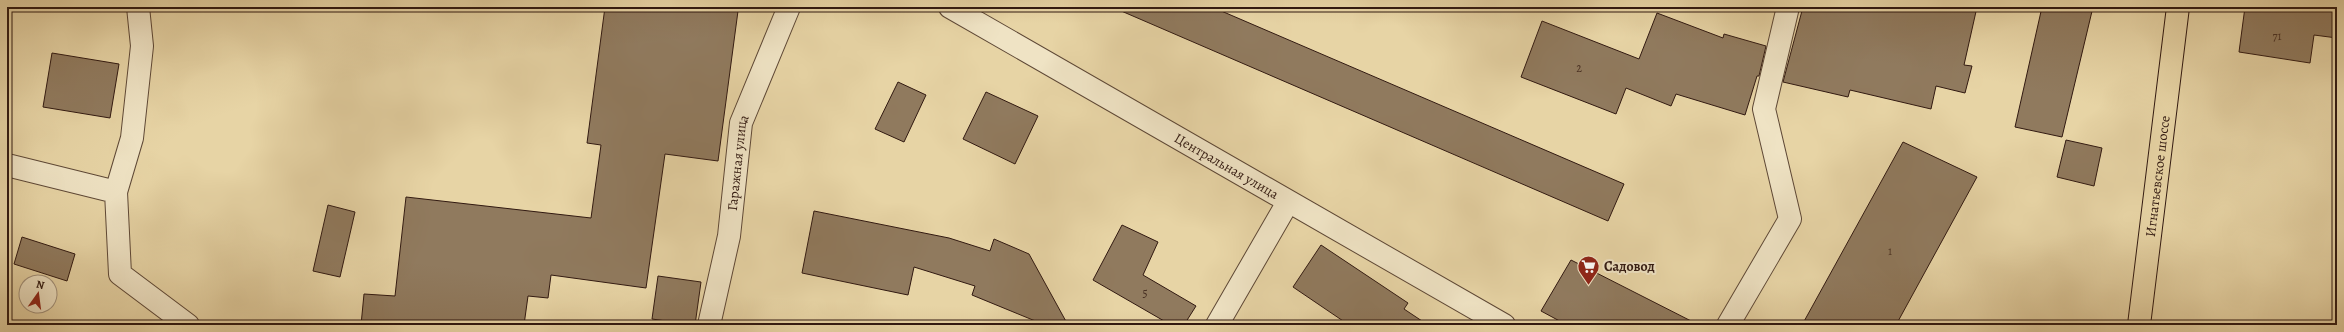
<svg xmlns="http://www.w3.org/2000/svg" width="2344" height="332" font-family="Alegreya,serif">
  <style>
    .building { fill: #907a5e; stroke: #311911 }
    .lines { fill: none; stroke-linecap: round; stroke-linejoin: round }
    .minor-casing { stroke: #5e4836; stroke-width: 24 }
    .primary-casing { stroke: #311911; stroke-width: 24 }
    .minor { stroke: #efe3c4; stroke-width: 22 }
    .primary { stroke: #e7d4a5; stroke-width: 22 }
    .labels { text-anchor: middle; dominant-baseline: central; stroke-width: 4; stroke-linejoin: round; paint-order: stroke }
    .number-label { font-size: 12px; fill: #493124 }
    .street-label { font-size: 14px; fill: #311911; stroke: #efe3c4 }
    .poi-label { font-size: 14px; font-weight: bold; fill: #311911; stroke: #efe3c4; text-anchor: start }
  </style>
  <rect width="100%" height="100%" fill="#e7d4a5"/>
  <filter id="stains"><feTurbulence type="fractalNoise" baseFrequency=".005" numOctaves="4"/><feColorMatrix values="0 0 0 0 .2 0 0 0 0 .09 0 0 0 0 .02 0 0 0 .5 -.17"/></filter>
  <radialGradient id="worn" r=".72"><stop offset=".6" stop-color="#630" stop-opacity="0"/><stop offset="1" stop-color="#630" stop-opacity=".3"/></radialGradient>
  <g class="building">
    <polygon points="605,7 709,7 738,11 718,161 665,154 646,288 551,275 548,298 528,296 524,325 361,325 364,294 395,296 406,197 591,218 601,145 587,143"/>
    <polygon points="1112,7 1212,7 1624,184 1608,221"/>
    <polygon points="1803,7 1977,7 1964,65 1972,66 1965,93 1936,86 1931,109 1850,90 1848,97 1783,82"/>
    <polygon points="2042,7 2093,7 2062,137 2015,127"/>
    <polygon points="2245,7 2337,7 2337,38 2314,35 2310,63 2239,52"/>
    <polygon points="1657,13 1723,38 1724,34 1766,46 1759,76 1757,76 1745,115 1676,94 1671,106 1626,88 1616,114 1521,77 1542,21 1639,59"/>
    <polygon points="52,53 119,64 110,118 43,107"/>
    <polygon points="898,82 926,95 904,142 875,129"/>
    <polygon points="986,92 1038,116 1015,164 963,139"/>
    <polygon points="2066,140 2102,148 2094,186 2057,177"/>
    <polygon points="1903,142 1977,177 1896,325 1802,325"/>
    <polygon points="328,205 355,212 340,277 313,271"/>
    <polygon points="814,211 949,238 990,251 994,239 1029,254 1068,325 1045,325 972,295 975,286 914,267 908,295 802,273"/>
    <polygon points="1122,225 1158,242 1143,275 1196,306 1184,325 1171,325 1093,280"/>
    <polygon points="22,237 75,254 67,281 14,264"/>
    <polygon points="1321,245 1408,303 1404,309 1428,325 1349,325 1293,287"/>
    <polygon points="1571,260 1699,325 1567,325 1541,311"/>
    <polygon points="658,276 701,282 695,325 652,319"/>
  </g>
  <g class="lines">
    <defs>
      <g id="minor">
        <path id="s1" d="M950 7 1504 325"/>
        <polyline points="7,165 116,192 120,274 188,325"/>
        <polyline points="116,192 132,138 142,46 138,7"/>
        <path id="s2" d="M709 325 729 236 741 123 789 7"/>
        <polyline points="1217,325 1288,202"/>
        <polyline points="1728,325 1790,219 1764,109 1788,7"/>
      </g>
      <g id="primary">
        <path id="s3" d="M2139 325 2178 7"/>
      </g>
    </defs>
    <use href="#minor" class="minor-casing"/>
    <use href="#primary" class="primary-casing"/>
    <use href="#minor" class="minor"/>
    <use href="#primary" class="primary"/>
  </g>
  <defs>
    <symbol id="supermarket-pin" viewBox="-11 -11 22 30"><path d="M0 17L-7.5 6A9.5 9.5 0 1 1 7.5 6Z" fill="#8f2418" stroke="#efe3c4"/><path d="M-6-5.5h2.5l.6 2H6L4.5 2H-2.5L-4.4-4H-6ZM-1.5 3.2a1.3 1.3 0 1 0 .1 0ZM3 3.2a1.3 1.3 0 1 0 .1 0Z" fill="#fff"/></symbol>
  </defs>
  <g fill-rule="evenodd">
    <use href="#supermarket-pin" x="1576" y="254" width="25" height="34"/>
  </g>
  <g class="labels">
    <g class="number-label">
      <text x="2277" y="36">71</text>
      <text x="1579" y="68">2</text>
      <text x="1890" y="251">1</text>
      <text x="1145" y="293">5</text>
    </g>
    <g class="street-label">
      <text stroke="none"><textPath href="#s2" startOffset="165">Гаражная улица</textPath></text>
      <text stroke="none"><textPath href="#s1" startOffset="319">Центральная улица</textPath></text>
      <text stroke="none"><textPath href="#s3" startOffset="150">Игнатьевское шоссе</textPath></text>
    </g>
    <g class="poi-label">
      <text x="1604" y="266">Садовод</text>
    </g>
  </g>
  <rect width="2344" height="332" fill="none" stroke="#e7d4a5" stroke-width="24"/>
  <rect x="8" y="8" width="2328" height="316" fill="none" stroke="#311911" stroke-width="2"/>
  <rect x="12" y="12" width="2320" height="308" fill="none" stroke="#311911"/>
  <g transform="translate(38 294) rotate(14)"><circle r="19" fill="#efe3c4" stroke="#a3927c"/>
  <path d="M0-3L7 15L0 10L-7 15Z" fill="#8f2418"/>
  <text y="-6" font-size="11" font-weight="bold" text-anchor="middle" fill="#311911">N</text>
  </g>
  <rect width="100%" height="100%" filter="url(#stains)"/>
  <rect width="100%" height="100%" fill="url(#worn)"/>
</svg>
